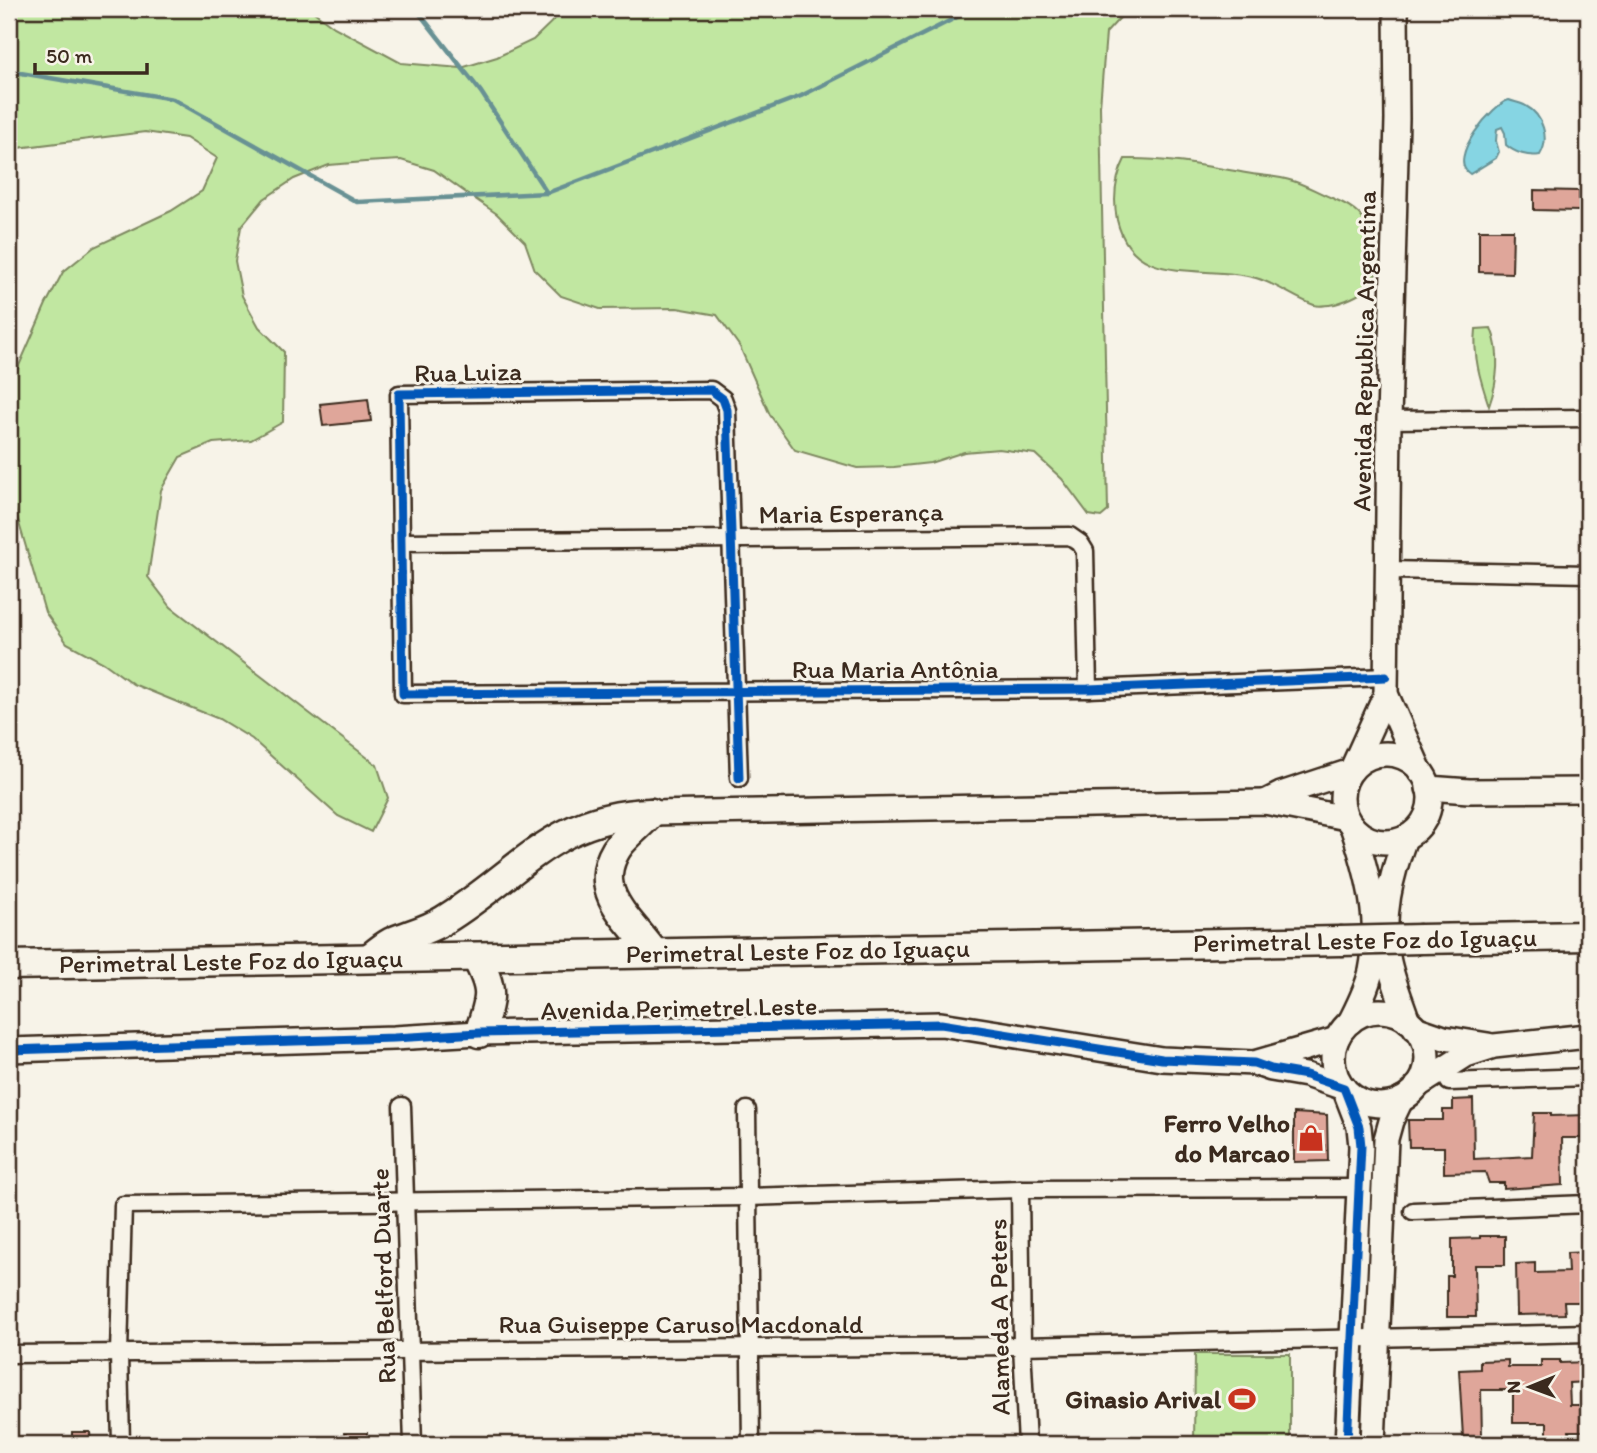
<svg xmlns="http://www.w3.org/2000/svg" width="1597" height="1453" font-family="Itim,sans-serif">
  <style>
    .green { fill: #c1e7a1; stroke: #7e8860; stroke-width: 2 }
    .water { fill: #86d5e3; stroke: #689194; stroke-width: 2 }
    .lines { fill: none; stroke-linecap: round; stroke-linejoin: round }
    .stream { stroke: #689194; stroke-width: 4.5 }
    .building { fill: #dfa69a; stroke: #3b2a1e; stroke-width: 2 }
    .street-casing { stroke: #3b2a1e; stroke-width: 21 }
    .secondary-casing { stroke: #3b2a1e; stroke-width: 28 }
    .highway-casing { stroke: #3b2a1e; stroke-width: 33 }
    .street { stroke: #f7f3e8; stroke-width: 16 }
    .secondary { stroke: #f7f3e8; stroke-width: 23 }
    .highway { stroke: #f7f3e8; stroke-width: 28 }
    .highway-bridge-casing { stroke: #3b2a1e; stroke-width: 33; stroke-linecap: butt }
    .highway-bridge { stroke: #f7f3e8; stroke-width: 28 }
    .cycleway-casing { stroke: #f7f3e8; stroke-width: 13 }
    .cycleway { stroke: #0057b8; stroke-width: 9 }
    .labels { text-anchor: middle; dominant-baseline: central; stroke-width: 6; stroke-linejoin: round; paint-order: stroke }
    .street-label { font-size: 26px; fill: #3b2a1e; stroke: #f7f3e8 }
    .poi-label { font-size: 26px; font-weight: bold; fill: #3b2a1e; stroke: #f7f3e8; text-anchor: end }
  </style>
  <rect width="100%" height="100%" fill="#f7f3e8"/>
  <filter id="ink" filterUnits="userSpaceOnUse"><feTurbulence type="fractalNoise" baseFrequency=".0143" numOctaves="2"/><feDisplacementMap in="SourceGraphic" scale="14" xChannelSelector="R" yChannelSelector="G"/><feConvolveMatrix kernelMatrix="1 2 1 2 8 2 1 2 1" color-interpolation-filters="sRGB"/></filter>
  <g filter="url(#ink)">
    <g class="green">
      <polygon points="9,9 310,9 334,27 401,63 461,68 497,57 533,40 565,9 1128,9 1106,33 1100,106 1108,511 1101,517 1089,515 1062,479 1035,454 999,449 964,452 930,463 894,467 857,468 795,450 770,415 740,347 717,315 677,308 600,309 561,296 535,270 525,242 497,214 465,192 434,170 401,160 365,162 329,165 294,179 264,199 241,227 235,261 242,296 259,327 284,352 283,422 251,440 213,443 180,457 161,490 148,577 171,607 377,765 388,798 371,832 338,816 252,739 219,719 133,684 104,663 67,643 45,612 9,489 9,404 14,377 46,304 63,272 94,247 171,211 202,191 217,158 186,138 145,132 9,149"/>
      <polygon points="1280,9 1356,9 1328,17"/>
      <path d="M1125 159C1166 158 1205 166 1246 173 1261 176 1278 176 1293 181 1306 185 1319 193 1332 198 1342 202 1352 207 1359 214 1375 231 1386 269 1368 287 1360 296 1345 301 1335 304 1329 305 1319 307 1314 305 1294 298 1277 284 1256 278 1205 263 1133 289 1117 220 1113 199 1115 178 1125 159Z"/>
      <path d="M1491 328C1501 352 1498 381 1489 406 1480 379 1473 357 1476 329Z"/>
      <polygon points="1195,1354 1290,1354 1290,1444 1194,1444"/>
    </g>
    <path class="water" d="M1509 100C1514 102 1521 103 1526 106 1543 115 1550 139 1540 155 1528 157 1515 153 1506 145L1505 133 1502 127 1497 129 1496 141 1499 152 1496 158 1470 174C1445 159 1495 102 1509 100Z"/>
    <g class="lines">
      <g class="stream">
        <polyline points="416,9 481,92 547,193"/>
        <polyline points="9,16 16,9"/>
        <polyline points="9,71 173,99 357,202 547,193 801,96 973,9"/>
      </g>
    </g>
    <g class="building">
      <polygon points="1534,190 1579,191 1579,211 1534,210"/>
      <polygon points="1479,230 1513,230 1512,273 1479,272"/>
      <polygon points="368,399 371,421 323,426 320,404"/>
      <polygon points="1473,1099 1474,1159 1532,1156 1534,1113 1551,1113 1551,1116 1588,1115 1588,1138 1562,1138 1563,1185 1504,1189 1504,1183 1489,1183 1485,1172 1444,1173 1444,1147 1409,1147 1408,1120 1443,1120 1443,1110 1453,1110 1453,1100"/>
      <polygon points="1294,1113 1327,1115 1328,1161 1294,1162"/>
      <polygon points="1480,1236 1505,1236 1505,1265 1475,1265 1476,1317 1447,1317 1447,1276 1452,1276 1452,1239 1480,1238"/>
      <polygon points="1588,1252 1588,1302 1564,1302 1565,1314 1517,1315 1516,1264 1535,1263 1535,1273 1568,1272 1567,1253"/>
      <polygon points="1508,1360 1508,1367 1541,1367 1541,1360 1560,1360 1560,1363 1588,1362 1588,1382 1569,1383 1570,1405 1588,1405 1588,1431 1569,1431 1570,1444 1547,1444 1547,1423 1513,1423 1513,1390 1481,1390 1482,1437 1463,1437 1459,1370 1480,1369 1480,1361"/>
      <polygon points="72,1432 90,1432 91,1444 72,1444"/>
      <rect x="344" y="1433" width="23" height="11"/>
    </g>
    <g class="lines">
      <defs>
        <g id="street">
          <polyline points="1389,420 1588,418"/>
          <polyline points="401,542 1070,536 1080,543 1085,551 1088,689"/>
          <polyline points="1388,570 1588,574"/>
          <polyline points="739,778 727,410 723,399 711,390 399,394 403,694 1088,689 1386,677"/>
          <polyline points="1449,1082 1588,1077"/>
          <polyline points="402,1106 413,1444"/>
          <polyline points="747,1110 751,1444"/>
          <polyline points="1020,1189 1022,1346 1027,1444"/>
          <polyline points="1413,1211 1588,1204"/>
          <polyline points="9,1354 1022,1346 1588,1333"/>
          <polyline points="121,1444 119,1354 123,1205 748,1197 1020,1189 1360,1188"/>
        </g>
        <g id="secondary">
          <polyline points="1396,9 1397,119 1389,420 1386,694 1420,771"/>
          <circle cx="1386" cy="798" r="44"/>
          <polyline points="1428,788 1469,791 1588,790"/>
          <polyline points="1265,802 1281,794 1351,771 1386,694"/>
          <polyline points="651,813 1265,802 1346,818"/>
          <path d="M1405 838C1391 876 1381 916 1388 957 1392 979 1401 1000 1408 1021"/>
          <circle cx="1380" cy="1058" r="47"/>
          <path d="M1350 1022C1358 1006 1367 989 1371 971 1381 922 1368 873 1352 826"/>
          <polyline points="1415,1028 1444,1038 1488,1045"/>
          <polyline points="9,1050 394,1038 479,1033 941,1024 1162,1059 1254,1063 1271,1069 1306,1075 1344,1088 1359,1127 1361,1146 1347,1444"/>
          <polyline points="1254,1063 1337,1039"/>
          <polyline points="1417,1086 1466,1055 1494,1046 1588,1036"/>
          <polyline points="1373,1444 1386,1139 1391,1121 1401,1100"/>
        </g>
        <g id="highway">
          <path d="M651 813C641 824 629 833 620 844 586 890 631 920 654 953"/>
          <polyline points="1421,939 1588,936"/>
          <path d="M372 956C379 951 386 944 394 941 411 934 428 930 444 920 518 875 554 815 651 813"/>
          <path d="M476 957C494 990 492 997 479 1033"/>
          <path id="s1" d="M9 965 1340 941"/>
        </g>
      </defs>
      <use href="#street" class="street-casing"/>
      <use href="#secondary" class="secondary-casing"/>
      <use href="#highway" class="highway-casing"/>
      <use href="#street" class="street"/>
      <use href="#secondary" class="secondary"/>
      <use href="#highway" class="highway"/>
      <defs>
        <polyline id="highway-bridge" points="1340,941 1421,939"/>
      </defs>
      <use href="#highway-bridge" class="highway-bridge-casing"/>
      <use href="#highway-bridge" class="highway-bridge"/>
      <defs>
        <g id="cycleway">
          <polyline points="739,778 727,410 723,399 711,390 399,394 403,694 1088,689 1386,677"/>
          <polyline points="9,1050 394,1038 479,1033 941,1024 1162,1059 1254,1063 1271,1069 1306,1075 1344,1088 1359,1127 1361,1146 1347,1444"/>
        </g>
      </defs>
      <use href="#cycleway" class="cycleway-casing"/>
      <use href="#cycleway" class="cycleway"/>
    </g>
  </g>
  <defs>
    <symbol id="shop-bare" viewBox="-9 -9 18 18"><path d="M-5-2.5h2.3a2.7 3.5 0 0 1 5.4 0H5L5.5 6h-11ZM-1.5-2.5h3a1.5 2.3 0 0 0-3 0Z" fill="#c8321e" stroke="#f7f3e8" stroke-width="2.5" paint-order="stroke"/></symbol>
    <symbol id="stadium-bare" viewBox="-9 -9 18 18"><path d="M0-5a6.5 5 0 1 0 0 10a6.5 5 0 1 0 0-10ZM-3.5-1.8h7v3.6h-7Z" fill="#c8321e" stroke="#f7f3e8" stroke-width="2.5" paint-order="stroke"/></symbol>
  </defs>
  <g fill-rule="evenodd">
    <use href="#shop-bare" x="1292" y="1119" width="38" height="38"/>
    <use href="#stadium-bare" x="1223" y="1380" width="38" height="38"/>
  </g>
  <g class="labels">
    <g class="street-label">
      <text transform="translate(1364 351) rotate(-89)">Avenida Republica Argentina</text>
      <text transform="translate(468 372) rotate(-1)">Rua Luiza</text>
      <text transform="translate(851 513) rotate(-1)">Maria Esperança</text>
      <text x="895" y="669">Rua Maria Antônia</text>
      <text transform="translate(1365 940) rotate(-1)">Perimetral Leste Foz do Iguaçu</text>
      <text stroke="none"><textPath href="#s1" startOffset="789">Perimetral Leste Foz do Iguaçu</textPath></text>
      <text stroke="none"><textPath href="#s1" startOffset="222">Perimetral Leste Foz do Iguaçu</textPath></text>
      <text transform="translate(679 1008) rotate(-1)">Avenida Perimetrel Leste</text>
      <text transform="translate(383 1276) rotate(-92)">Rua Belford Duarte</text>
      <text transform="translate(999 1317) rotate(-91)">Alameda A Peters</text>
      <text x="681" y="1324">Rua Guiseppe Caruso Macdonald</text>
    </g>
    <g class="poi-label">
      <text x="1290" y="1123">Ferro Velho<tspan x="1290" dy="30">do Marcao</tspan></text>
      <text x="1221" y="1399">Ginasio Arival</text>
    </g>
  </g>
  <rect width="1597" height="1453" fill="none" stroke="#f7f3e8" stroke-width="35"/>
  <rect x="18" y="18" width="1562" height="1418" fill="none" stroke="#3b2a1e" stroke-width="2.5" filter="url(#ink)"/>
  <g transform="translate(1530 1387) rotate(269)" stroke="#f7f3e8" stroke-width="5" paint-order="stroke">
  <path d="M0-5L12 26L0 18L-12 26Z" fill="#3b2a1e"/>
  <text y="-10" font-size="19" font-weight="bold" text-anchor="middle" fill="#3b2a1e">N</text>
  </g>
  <path d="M35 63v10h112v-10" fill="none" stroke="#3b2a1e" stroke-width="3.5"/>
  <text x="46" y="63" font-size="21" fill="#3b2a1e" stroke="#f7f3e8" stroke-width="5" paint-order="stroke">50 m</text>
</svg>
